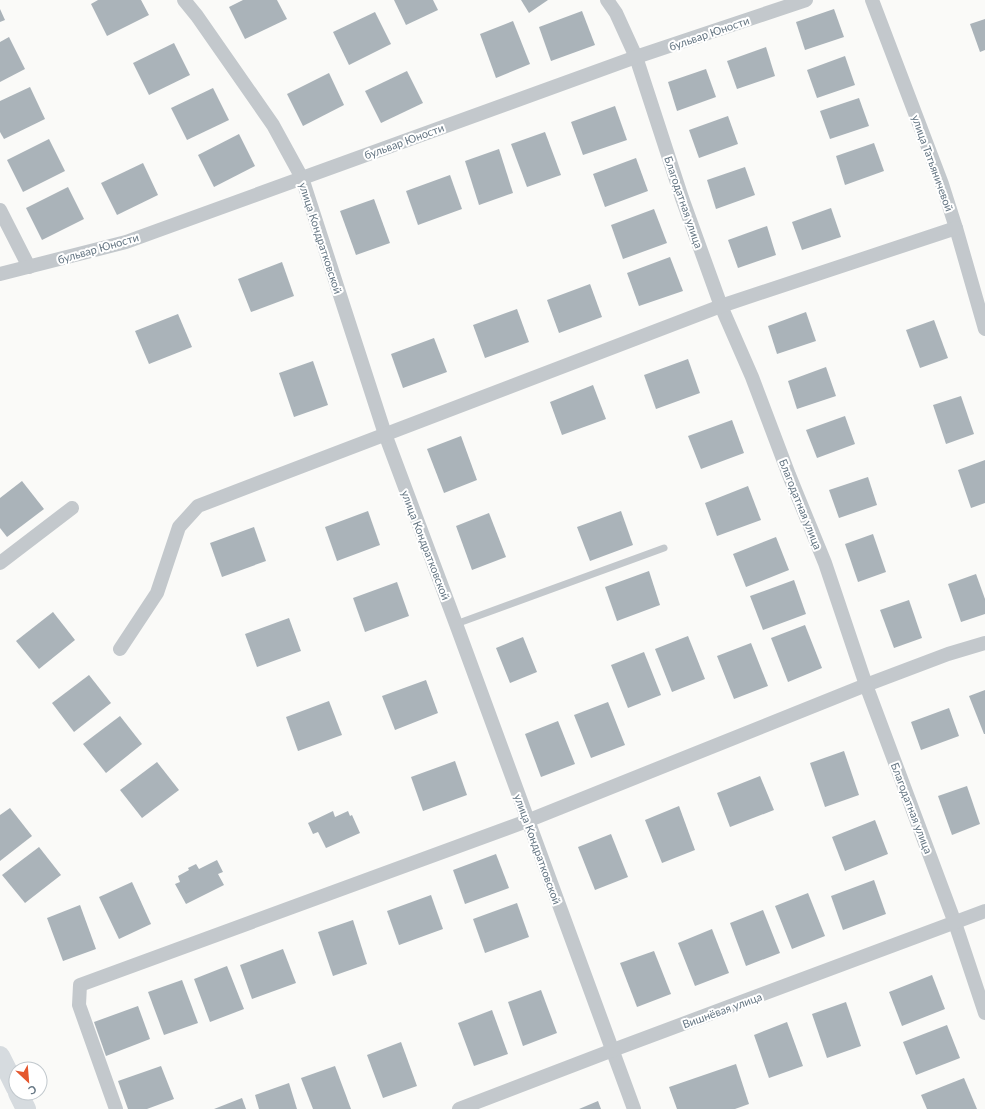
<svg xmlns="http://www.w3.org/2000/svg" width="985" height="1109" font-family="Lato,sans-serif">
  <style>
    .building { fill: #aab3b9 }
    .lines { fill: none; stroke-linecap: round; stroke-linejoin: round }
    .lane { stroke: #c3c8cc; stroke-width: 7 }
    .street { stroke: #c3c8cc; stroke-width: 14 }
    .secondary { stroke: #d6dbdf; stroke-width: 20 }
    .labels { text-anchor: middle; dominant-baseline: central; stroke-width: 4; stroke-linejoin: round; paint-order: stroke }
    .street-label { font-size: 11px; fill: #657683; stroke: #fff }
  </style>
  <rect width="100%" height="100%" fill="#fafaf8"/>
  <g class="building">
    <polygon points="98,0 141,0 149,15 107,36 91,4"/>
    <polygon points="243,0 277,0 287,19 245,39 229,7"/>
    <polygon points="394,0 433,0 438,10 406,25"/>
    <polygon points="521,0 548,0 529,13"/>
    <polygon points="0,9 5,20 0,22"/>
    <polygon points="834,9 844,37 805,50 796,22"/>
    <polygon points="582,11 595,45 551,61 539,27"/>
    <polygon points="375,12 391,44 349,65 333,32"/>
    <polygon points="985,19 985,50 980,52 970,24"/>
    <polygon points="513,21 530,64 496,78 480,34"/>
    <polygon points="9,37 25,69 0,82 0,42"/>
    <polygon points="174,43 190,75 149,95 133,63"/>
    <polygon points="766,47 775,76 737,89 727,61"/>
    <polygon points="845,56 855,85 817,98 807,70"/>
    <polygon points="706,69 716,97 677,111 668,82"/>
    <polygon points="407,71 423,103 381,123 365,91"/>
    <polygon points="329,73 344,105 303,126 287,94"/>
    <polygon points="30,87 45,119 4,139 0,132 0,101"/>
    <polygon points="213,88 229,120 187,140 171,108"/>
    <polygon points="859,98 869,126 830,139 820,111"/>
    <polygon points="615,106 627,140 583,155 571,122"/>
    <polygon points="728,116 738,144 699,158 689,130"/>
    <polygon points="545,132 561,175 527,187 511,144"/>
    <polygon points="239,134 255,166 214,187 198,155"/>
    <polygon points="49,139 65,171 23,192 7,160"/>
    <polygon points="874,143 884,171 845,185 836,156"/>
    <polygon points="499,149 513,193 479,205 465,161"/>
    <polygon points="636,158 648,191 605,207 593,174"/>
    <polygon points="143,163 158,195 117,215 101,183"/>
    <polygon points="745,167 755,195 716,209 707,180"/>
    <polygon points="450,175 462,209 418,225 406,191"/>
    <polygon points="68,187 84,219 42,240 26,208"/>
    <polygon points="374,199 390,243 356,255 340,211"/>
    <polygon points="831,208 841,237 802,250 792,222"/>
    <polygon points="654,209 667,243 623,259 611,225"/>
    <polygon points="767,226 776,255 738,268 728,240"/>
    <polygon points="670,257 683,291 639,306 627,273"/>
    <polygon points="282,262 294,296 251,312 238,279"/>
    <polygon points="590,284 602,317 559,333 547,300"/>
    <polygon points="517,309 529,342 485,358 473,325"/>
    <polygon points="806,312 816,341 777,354 768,326"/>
    <polygon points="178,314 192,347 149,364 135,331"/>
    <polygon points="934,320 948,358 920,368 906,330"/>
    <polygon points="434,338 447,372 403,388 391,354"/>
    <polygon points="688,359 700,393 656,409 644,375"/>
    <polygon points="313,361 328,405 294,417 279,373"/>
    <polygon points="826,367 836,396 797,409 788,381"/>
    <polygon points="593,385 606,419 562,435 550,402"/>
    <polygon points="961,396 974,434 946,444 933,405"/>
    <polygon points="845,416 855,444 817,458 806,430"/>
    <polygon points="732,420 744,453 701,469 688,436"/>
    <polygon points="461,436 477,480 444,493 427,449"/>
    <polygon points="985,460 985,503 971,508 958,470"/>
    <polygon points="868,477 877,505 839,518 829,490"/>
    <polygon points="22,481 44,509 7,537 0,528 0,498"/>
    <polygon points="748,486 761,520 717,536 705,503"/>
    <polygon points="368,511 380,545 337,561 325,527"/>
    <polygon points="621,511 633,545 590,561 577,527"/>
    <polygon points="489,513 506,557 472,570 456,526"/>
    <polygon points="254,527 266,561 222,577 210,543"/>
    <polygon points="873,534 886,572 858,582 845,544"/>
    <polygon points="776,537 789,570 746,587 733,554"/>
    <polygon points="649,571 660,605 617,621 605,587"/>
    <polygon points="976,574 985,599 985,614 961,622 948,584"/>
    <polygon points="794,580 806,614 763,630 750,596"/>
    <polygon points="397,582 409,616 365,632 353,598"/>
    <polygon points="909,600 922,638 894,648 880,610"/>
    <polygon points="53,612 75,640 39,669 16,641"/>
    <polygon points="289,618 301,651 257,667 245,634"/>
    <polygon points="805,625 822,668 788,682 771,638"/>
    <polygon points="688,636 705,679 672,692 655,649"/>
    <polygon points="523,637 537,672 510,683 496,648"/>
    <polygon points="751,643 768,686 734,699 717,656"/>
    <polygon points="644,652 661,695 628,708 611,665"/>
    <polygon points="89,675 111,703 74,732 52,703"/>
    <polygon points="426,680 438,713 395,730 382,696"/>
    <polygon points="985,690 985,734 984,734 969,696"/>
    <polygon points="329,701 342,735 298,751 286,717"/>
    <polygon points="608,702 625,745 591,758 574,715"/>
    <polygon points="949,708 959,736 921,750 911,722"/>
    <polygon points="120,716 142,744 106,773 83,744"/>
    <polygon points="558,721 575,764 541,777 525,734"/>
    <polygon points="844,751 859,795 825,807 810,763"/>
    <polygon points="455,761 467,795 423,811 411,777"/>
    <polygon points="157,762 179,790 142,818 120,790"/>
    <polygon points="760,776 774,810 730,827 717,793"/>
    <polygon points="967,786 980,824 952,835 938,796"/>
    <polygon points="679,806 695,850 662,863 645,820"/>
    <polygon points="10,808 32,836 0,861 0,815"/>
    <polygon points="333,811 335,817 348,811 350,816 352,815 360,833 326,848 318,832 313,834 308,823"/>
    <polygon points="875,820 888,854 845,871 832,837"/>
    <polygon points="611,834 628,877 595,890 578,847"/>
    <polygon points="39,847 61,875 25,903 2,875"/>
    <polygon points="496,854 509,888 465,904 453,870"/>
    <polygon points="217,860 223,872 218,874 224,885 186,904 175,884 180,882 178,876 189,870 188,868 196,864 199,869"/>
    <polygon points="874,880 886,914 843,930 831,896"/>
    <polygon points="132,882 151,924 119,939 99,897"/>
    <polygon points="808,893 825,936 792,949 775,906"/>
    <polygon points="431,895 443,929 399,945 387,911"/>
    <polygon points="517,903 529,937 485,953 473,919"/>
    <polygon points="80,905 96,949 63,961 47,918"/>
    <polygon points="763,910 780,953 746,966 730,923"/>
    <polygon points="353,920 367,964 333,976 318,932"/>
    <polygon points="712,929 729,973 695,986 678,943"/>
    <polygon points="283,949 296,983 252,999 240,965"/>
    <polygon points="654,951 671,994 637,1007 620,963"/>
    <polygon points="227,966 244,1009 210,1022 194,979"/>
    <polygon points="932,975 945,1009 902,1026 889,992"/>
    <polygon points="182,980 198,1023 164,1035 148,992"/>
    <polygon points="541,990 557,1033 523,1046 508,1002"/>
    <polygon points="846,1002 861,1046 827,1058 812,1014"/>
    <polygon points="138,1006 150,1039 106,1056 94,1022"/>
    <polygon points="492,1010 508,1054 474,1066 458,1023"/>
    <polygon points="787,1022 803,1066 769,1078 754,1035"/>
    <polygon points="947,1025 960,1058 916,1075 903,1042"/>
    <polygon points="401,1042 417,1086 383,1098 367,1055"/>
    <polygon points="736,1064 749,1104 735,1109 677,1109 669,1087"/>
    <polygon points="161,1066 174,1099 147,1109 128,1109 118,1081"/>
    <polygon points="335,1066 351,1109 313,1109 301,1078"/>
    <polygon points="964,1078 977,1109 927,1109 921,1095"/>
    <polygon points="289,1083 297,1109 259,1109 255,1095"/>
    <polygon points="242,1098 246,1109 214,1109"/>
    <polygon points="598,1101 601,1109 579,1109"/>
  </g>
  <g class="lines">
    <polyline class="lane" points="456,624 664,548"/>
    <g class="street">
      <polyline points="184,0 197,16 273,125 302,178 385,434 456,624 634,1109"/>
      <polyline points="607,0 616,13 636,57 682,198 721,306 752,377 789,475 825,563 866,685 955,923 985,1013"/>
      <polyline points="872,0 942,184 956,228 985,329"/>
      <polyline points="0,210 29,267"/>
      <polyline points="0,274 126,242 636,57 806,0"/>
      <polyline points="0,563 72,508"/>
      <polyline points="120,649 157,593 179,527 198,506 721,306 956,228"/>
      <polyline points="116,1109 79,1005 80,985 527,821 866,685 948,654 985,643"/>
      <polyline points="459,1109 613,1050 985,911"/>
    </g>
    <g class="secondary">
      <polyline points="0,1056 16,1088"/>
      <polyline points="18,1093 26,1109"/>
    </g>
  </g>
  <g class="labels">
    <g class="street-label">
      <text transform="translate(709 33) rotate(-19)">бульвар Юности</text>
      <text transform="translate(404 141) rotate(-20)">бульвар Юности</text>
      <text transform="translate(933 163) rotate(70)">улица Татьяничевой</text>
      <text transform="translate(684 202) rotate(71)">Благодатная улица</text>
      <text transform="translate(321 238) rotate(72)">улица Кондратковской</text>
      <text transform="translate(98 248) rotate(-16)">бульвар Юности</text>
      <text transform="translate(801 504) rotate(68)">Благодатная улица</text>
      <text transform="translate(426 545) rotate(69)">улица Кондратковской</text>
      <text transform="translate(912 808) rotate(69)">Благодатная улица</text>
      <text transform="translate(538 849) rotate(70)">улица Кондратковской</text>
      <text transform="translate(722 1010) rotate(-20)">Вишнёвая улица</text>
    </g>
  </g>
  <g transform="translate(28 1081) rotate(154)"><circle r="19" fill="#ffffff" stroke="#c1c8cd"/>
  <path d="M0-3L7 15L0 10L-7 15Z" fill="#e4572e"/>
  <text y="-6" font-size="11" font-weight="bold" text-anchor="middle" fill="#657683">С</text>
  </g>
</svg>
